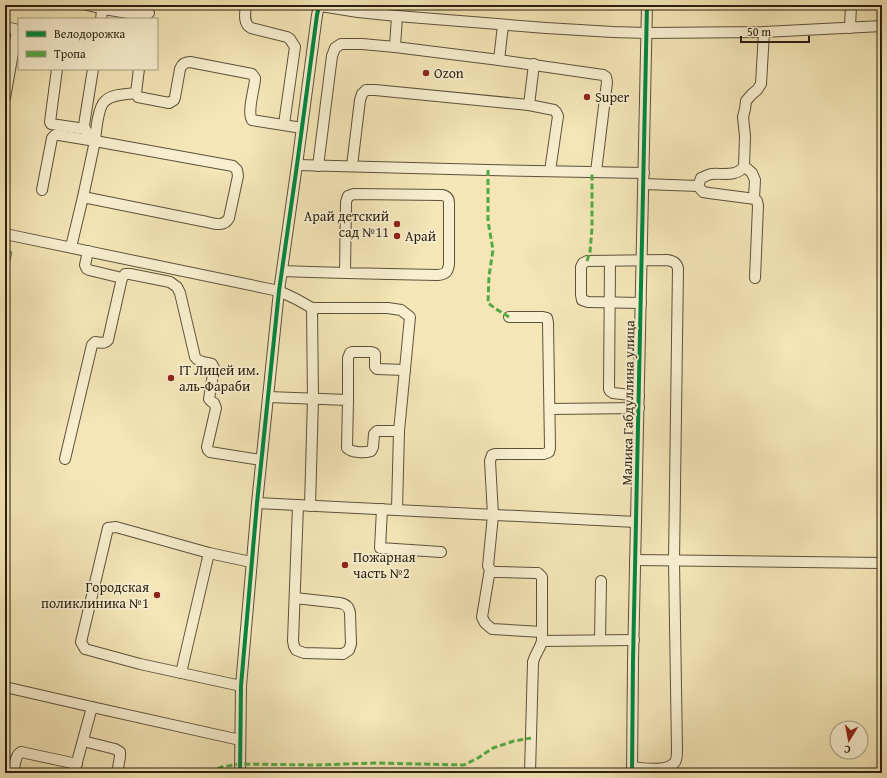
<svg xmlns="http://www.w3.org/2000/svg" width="887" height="778" font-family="'Gentium Book Plus',serif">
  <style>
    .green { fill: #b7c692; stroke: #707251 }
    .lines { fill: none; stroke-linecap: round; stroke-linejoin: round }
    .minor-casing { stroke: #5c513a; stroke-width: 12 }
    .minor { stroke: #f8efd0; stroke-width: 10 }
    .quiet { stroke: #53aa42; stroke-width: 3; stroke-dasharray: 6 3; stroke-linecap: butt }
    .cycleway-casing { stroke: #f8efd0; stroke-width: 6 }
    .cycleway { stroke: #00873e; stroke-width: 4 }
    .poi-dot { fill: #8f2418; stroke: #f8efd0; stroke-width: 1.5 }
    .labels { text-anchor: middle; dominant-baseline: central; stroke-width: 3.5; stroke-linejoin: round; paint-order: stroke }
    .poi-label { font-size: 14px; fill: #291f10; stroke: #f8efd0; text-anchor: start }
    .street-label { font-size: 14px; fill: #291f10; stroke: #f8efd0 }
  </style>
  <rect width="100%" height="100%" fill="#f4e6b7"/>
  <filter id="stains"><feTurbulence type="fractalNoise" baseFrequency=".005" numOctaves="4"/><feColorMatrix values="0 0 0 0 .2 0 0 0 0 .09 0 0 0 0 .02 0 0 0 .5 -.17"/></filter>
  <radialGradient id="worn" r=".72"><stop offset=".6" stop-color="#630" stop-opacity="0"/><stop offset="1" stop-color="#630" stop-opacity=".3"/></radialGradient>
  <polygon class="green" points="5,251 12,252 5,280"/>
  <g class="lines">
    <defs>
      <g id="minor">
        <polyline points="87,5 104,9"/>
        <path d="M246 5C245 13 243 24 251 28L287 37 290 39 295 47 284 124"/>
        <polyline points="314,5 358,12 397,16 546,28 613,32 647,33 764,32 882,26"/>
        <polyline points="397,16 395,47 499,60 603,75 606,77 607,82 596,172"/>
        <polyline points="101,19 102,11 104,9 140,15 144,15 149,13"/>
        <polyline points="5,27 19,30"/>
        <polyline points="850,28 851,5"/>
        <polyline points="499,60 503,25"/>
        <polyline points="534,64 529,105 554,110 556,112 558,116 550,171"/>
        <polyline points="57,69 50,122 51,124 85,129"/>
        <path d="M139 69 136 93 138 97 169 103 174 100 175 97 180 69C182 64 185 62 190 62L252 74 255 78V80C254 90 247 112 252 120L302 128"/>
        <polyline points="5,98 17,30"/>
        <polyline points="88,133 85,129 84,125 93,69"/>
        <path d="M95 141C96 131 98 107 105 101 112 94 126 94 136 93"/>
        <polyline points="297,165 488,170 644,173"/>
        <polyline points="318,166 332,56 335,48 341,44 362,44 395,47"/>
        <polyline points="352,166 360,100 362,94 366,90 375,90 529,105"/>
        <polyline points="744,166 752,173 755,180 754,198"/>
        <polyline points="644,184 698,186 703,192 709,193 755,199 757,201 758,206 755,278"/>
        <path d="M698 186 701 178C704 177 707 175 711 174 722 173 738 177 744 166L745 136 743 117 745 109 746 101 752 94 757 90 761 84 764 32"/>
        <polyline points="42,190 52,138 55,135 59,135 95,141"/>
        <polyline points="5,234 279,291 296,299 312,308 388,308 401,310 410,317 399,431 397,509"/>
        <path d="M71 247 83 197 95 141 233 166 237 170 238 176 229 218C224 227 215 224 207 222L83 197"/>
        <polyline points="610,261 609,389 610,391 613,393 639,396"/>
        <path d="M282 271C334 273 386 274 438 275 446 274 448 272 449 264V203C449 198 447 196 442 195L354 194 348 196 346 202 345 273"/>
        <path d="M122 278 125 274H130L170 282 177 287 180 293 195 357C199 363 206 362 212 364L214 368 209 399 212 402 214 403 216 408 207 447 208 450 210 452 261 460"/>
        <path d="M509 317H543L547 318 548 323 550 448 549 452 544 454H495L492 455 490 461 493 515 488 566 492 572H496L535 573H538L542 577V641C540 649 535 654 533 662L530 773"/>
        <path d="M268 397 348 400 347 448C352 453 365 453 371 451L373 447 374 434 377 431H399"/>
        <polyline points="348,400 348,358 350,353 352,352 371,352 374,353 375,354 375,367 377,369 405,370"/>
        <polyline points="550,409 639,408"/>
        <path d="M65 459 92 345 95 342C100 342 104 345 108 340L122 278 89 270 87 269 85 265 88 251"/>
        <polyline points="257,503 636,522"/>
        <polyline points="310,506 313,399 312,308"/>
        <polyline points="382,509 380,548 441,552"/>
        <polyline points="635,560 882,563"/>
        <polyline points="490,569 482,617 485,623 492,629 542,632"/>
        <path d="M295 598 340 603C346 604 349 607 350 613L351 644 349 650 343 654 304 653 296 650 294 646 293 641 298 505"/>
        <polyline points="600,640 601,581"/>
        <polyline points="542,641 634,640"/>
        <polyline points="181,673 209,553"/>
        <polyline points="241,686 140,664 85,649 81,642 108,528 116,527 209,553 251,562"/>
        <polyline points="5,687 92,707 240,740"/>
        <polyline points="83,741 115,749 120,752 120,757 117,773"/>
        <path d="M632 767C643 768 668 773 675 762 677 759 677 754 677 750L674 561 678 268C676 262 673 261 667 260L587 261 583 263 581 267V295L582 300 588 302 641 303"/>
        <path d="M13 773C15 766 15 755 21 752L77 764"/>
        <polyline points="74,773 92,707"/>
        <polyline points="240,773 241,686 257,503 279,291 297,165 317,15 319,6"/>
        <polyline points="632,773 633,661 647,5"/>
      </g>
    </defs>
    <use href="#minor" class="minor-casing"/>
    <use href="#minor" class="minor"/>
    <g class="quiet">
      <polyline points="488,170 488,221 493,250 489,276 488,303 496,309 509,317"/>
      <polyline points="587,261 590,252 592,228 592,172"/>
      <polyline points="210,773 221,767 240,764 316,765 375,763 464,765 478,758 493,748 514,741 531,738"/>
    </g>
    <defs>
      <g id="cycleway">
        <polyline points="240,773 241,686 257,503 279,291 297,165 317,15 319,6"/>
        <polyline points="632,773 633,661 647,5"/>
      </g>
    </defs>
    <use href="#cycleway" class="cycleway-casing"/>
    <use href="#cycleway" class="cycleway"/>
  </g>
  <g class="poi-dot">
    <circle cx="426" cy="73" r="4"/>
    <circle cx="587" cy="97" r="4"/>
    <circle cx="397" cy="224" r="4"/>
    <circle cx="397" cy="236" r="4"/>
    <circle cx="171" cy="378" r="4"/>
    <circle cx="345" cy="565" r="4"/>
    <circle cx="157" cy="595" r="4"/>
  </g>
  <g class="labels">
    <g class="poi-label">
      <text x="434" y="73">Ozon</text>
      <text x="595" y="97">Super</text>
      <text x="389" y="216" text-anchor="end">Арай детский<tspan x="389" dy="16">сад №11</tspan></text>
      <text x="405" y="236">Арай</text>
      <text x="179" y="370">IT Лицей им.<tspan x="179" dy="16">аль-Фараби</tspan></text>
      <text x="353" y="557">Пожарная<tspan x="353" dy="16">часть №2</tspan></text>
      <text x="149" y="587" text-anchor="end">Городская<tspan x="149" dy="16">поликлиника №1</tspan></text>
    </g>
    <g class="street-label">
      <text transform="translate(628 403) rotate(-89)">Малика Габдуллина улица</text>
    </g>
  </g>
  <rect width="887" height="778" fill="none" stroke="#f4e6b7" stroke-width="20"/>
  <rect x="6" y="6" width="875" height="766" fill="none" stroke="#291f10" stroke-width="2"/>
  <rect x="10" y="10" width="867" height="758" fill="none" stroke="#291f10"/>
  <rect x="18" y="18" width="140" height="52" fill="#f8efd0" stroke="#a59c83"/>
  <rect x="26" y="31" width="20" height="6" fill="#00873e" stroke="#a59c83"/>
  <text x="54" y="38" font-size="12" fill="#291f10">Велодорожка</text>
  <rect x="26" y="51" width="20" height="6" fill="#53aa42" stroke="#a59c83"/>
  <text x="54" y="58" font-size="12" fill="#291f10">Тропа</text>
  <g transform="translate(849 740) rotate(190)"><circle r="19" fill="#f8efd0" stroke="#a59c83"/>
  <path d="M0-3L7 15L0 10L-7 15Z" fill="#8f2418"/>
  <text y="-6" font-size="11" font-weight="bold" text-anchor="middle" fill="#291f10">С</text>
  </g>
  <path d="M741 36v6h68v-6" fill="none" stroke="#291f10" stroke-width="2"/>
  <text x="747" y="36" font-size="12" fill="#291f10" stroke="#f8efd0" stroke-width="3" paint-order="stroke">50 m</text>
  <rect width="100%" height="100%" filter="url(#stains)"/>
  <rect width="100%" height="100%" fill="url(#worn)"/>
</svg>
